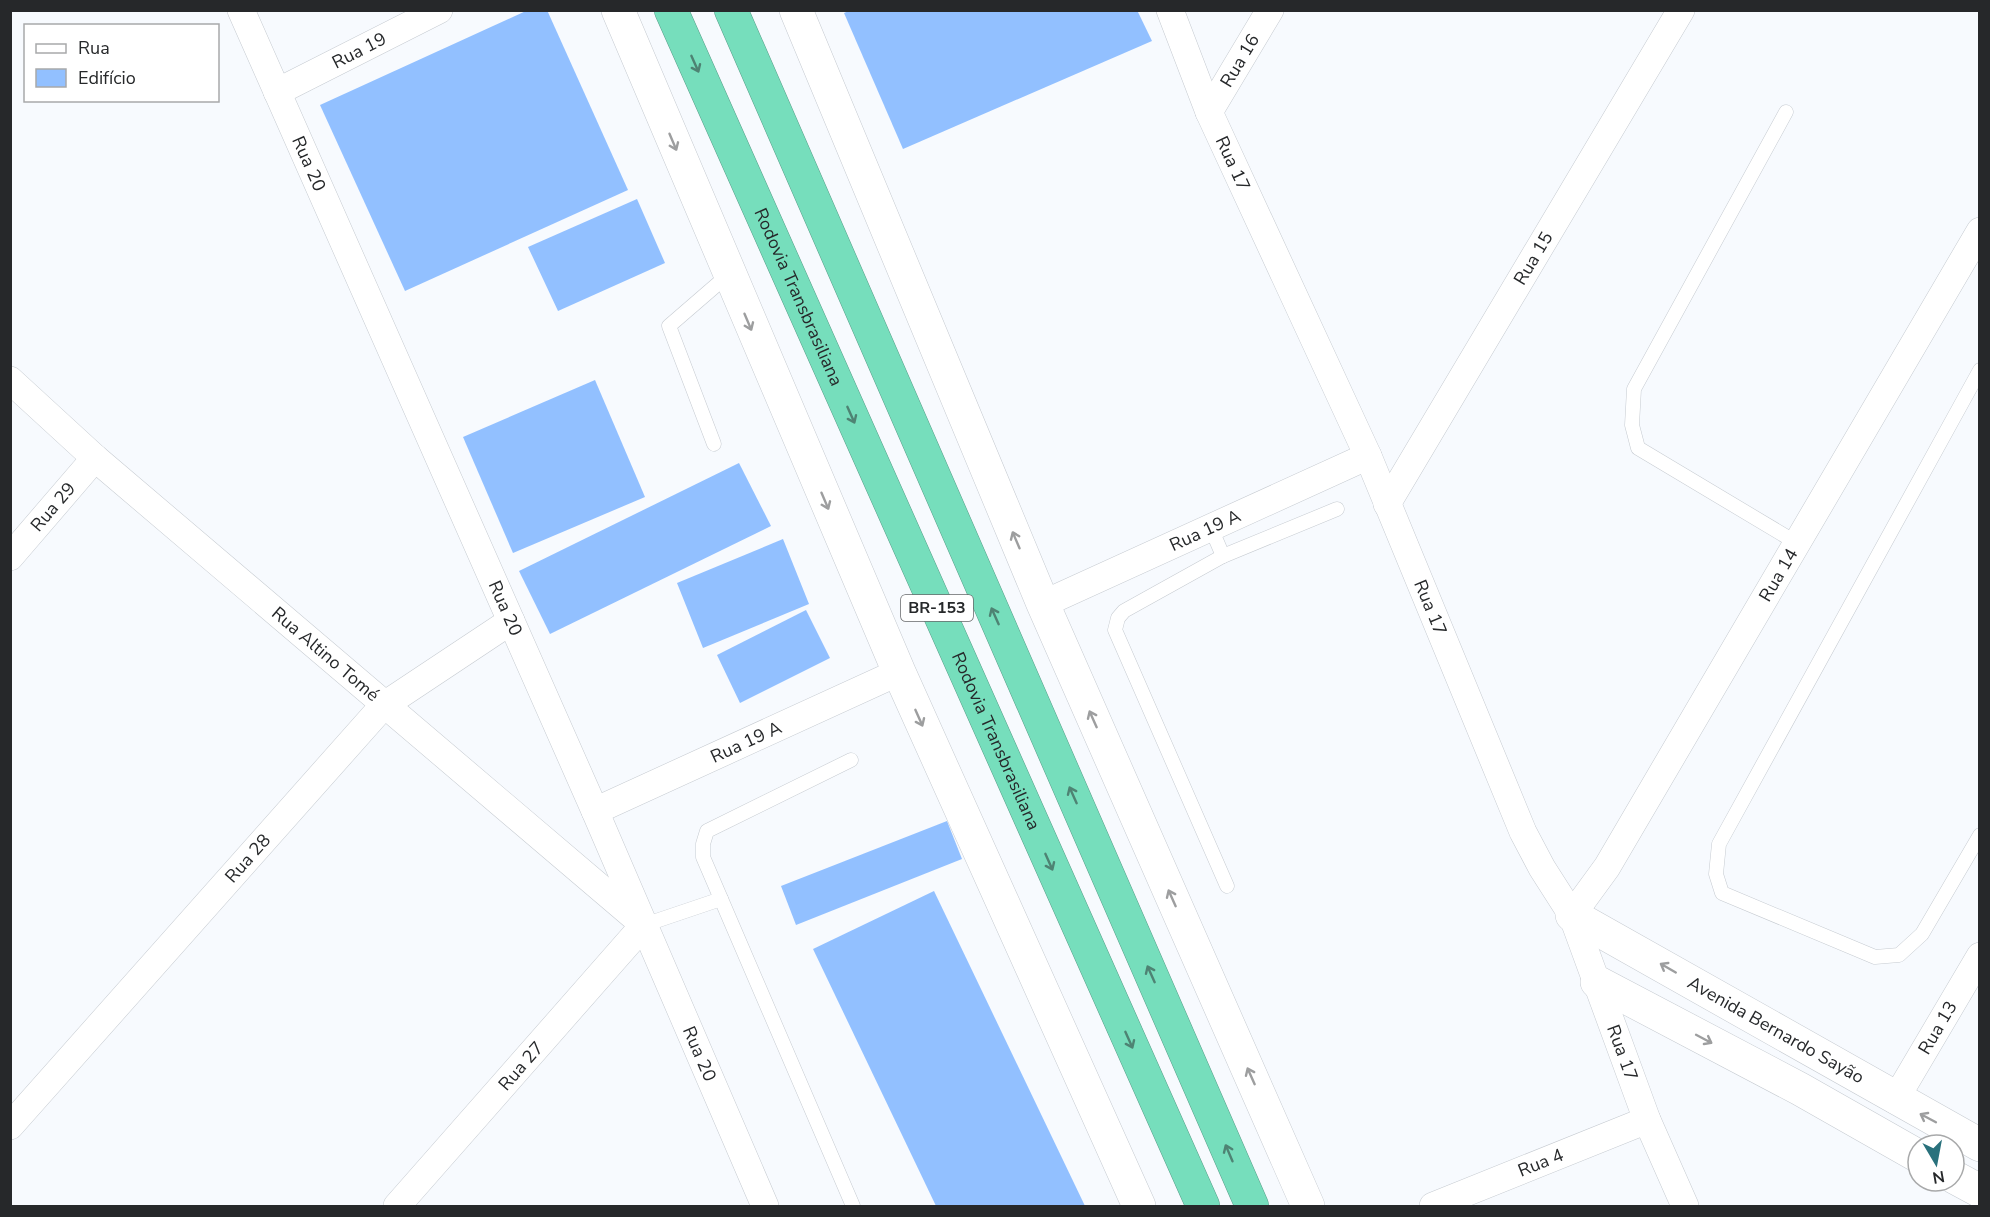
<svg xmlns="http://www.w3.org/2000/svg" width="1990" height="1217" font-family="'Nunito Sans',sans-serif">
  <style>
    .building { fill: #92c0ff }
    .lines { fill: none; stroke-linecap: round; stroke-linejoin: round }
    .service-casing { stroke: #c6cbd1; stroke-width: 15 }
    .minor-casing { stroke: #c6cbd1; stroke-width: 28 }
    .tertiary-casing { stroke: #c6cbd1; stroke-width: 34 }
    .secondary-casing { stroke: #c6cbd1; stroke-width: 34 }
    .motorway-casing { stroke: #5a9e89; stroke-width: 34 }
    .service { stroke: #fff; stroke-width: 14 }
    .minor { stroke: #fff; stroke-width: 27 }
    .tertiary { stroke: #fff; stroke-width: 33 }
    .secondary { stroke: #fff; stroke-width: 33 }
    .motorway { stroke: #76debc; stroke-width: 33 }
    .oneway { stroke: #4e8373 }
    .oneway2 { stroke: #9d9e9f }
    .labels { text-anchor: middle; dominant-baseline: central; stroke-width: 6; stroke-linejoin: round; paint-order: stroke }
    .shield { fill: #fff; stroke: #67686a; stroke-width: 1.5 }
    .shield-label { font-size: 16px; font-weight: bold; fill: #26282a }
    .street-label { font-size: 18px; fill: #26282a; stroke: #fff }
  </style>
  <rect width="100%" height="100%" fill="#f7fafe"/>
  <g class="building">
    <polygon points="528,10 547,10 628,190 405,291 320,105"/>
    <polygon points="851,10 1137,10 1152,41 903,149 844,13"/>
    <polygon points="637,199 665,263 558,311 528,247"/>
    <polygon points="595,380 645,497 513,553 463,437"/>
    <polygon points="739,463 771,526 550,634 519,571"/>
    <polygon points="783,539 809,604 703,648 677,583"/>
    <polygon points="806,610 830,658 740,703 717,655"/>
    <polygon points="947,821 962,859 796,925 781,886"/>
    <polygon points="934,891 1085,1206 936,1206 813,949"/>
  </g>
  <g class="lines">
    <defs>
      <g id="service">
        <polyline points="1786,112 1634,389 1632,425 1638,448 1797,543"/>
        <polyline points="1980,370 1719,844 1716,874 1722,893 1875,957 1899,955 1922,934 1980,835"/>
        <polyline points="714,444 669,326 728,275"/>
        <polyline points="1211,528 1223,556"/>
        <polyline points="851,760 707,831 703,844 703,857 853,1206"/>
        <polyline points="1227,886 1115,630 1118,618 1124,611 1223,556 1337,509"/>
        <polyline points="644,925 721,899"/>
      </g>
      <g id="minor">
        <path id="s1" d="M241 10 595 811 765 1206"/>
        <path id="s2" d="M1170 10 1209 112 1368 456 1523 832 1542 868 1572 915 1647 1120 1685 1206"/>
        <path id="s3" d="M277 92 439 10"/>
        <path id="s4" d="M1209 112 1270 10"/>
        <path id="s5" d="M10 380 95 458 644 925 397 1206"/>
        <path id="s6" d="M1387 504 1681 10"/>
        <path id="s7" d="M10 557 95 458"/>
        <path id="s8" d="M1043 604 1368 456"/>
        <path id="s9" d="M595 811 899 672"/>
        <path id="s10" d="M1572 915 1607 867 1980 231"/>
        <path id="s11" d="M1895 1100 1980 956"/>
        <path id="s12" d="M10 1126 383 706 511 621"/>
        <path id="s13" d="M1433 1206 1647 1120"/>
      </g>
      <g id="tertiary">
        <path id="s14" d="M1572 915 1980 1145"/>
        <polyline points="1597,982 1800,1089 1918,1156"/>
        <polyline points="1954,1177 1980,1191"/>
      </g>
      <g id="secondary">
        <polyline points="618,10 899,672 1139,1206"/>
        <polyline points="796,10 1043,604 1308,1206"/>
      </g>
      <g id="motorway">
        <path id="s15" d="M671 10 1203 1206"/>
        <polyline points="731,10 1252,1206"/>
      </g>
    </defs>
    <use href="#service" class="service-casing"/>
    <use href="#minor" class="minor-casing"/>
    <use href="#tertiary" class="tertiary-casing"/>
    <use href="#secondary" class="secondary-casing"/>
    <use href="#motorway" class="motorway-casing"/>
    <use href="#service" class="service"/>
    <use href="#minor" class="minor"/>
    <use href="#tertiary" class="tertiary"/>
    <use href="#secondary" class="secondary"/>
    <use href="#motorway" class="motorway"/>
  </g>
  <defs><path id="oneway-shaft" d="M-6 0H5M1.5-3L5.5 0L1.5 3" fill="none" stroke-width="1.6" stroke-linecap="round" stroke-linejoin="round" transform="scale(1.5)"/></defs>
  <g class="oneway">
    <use href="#oneway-shaft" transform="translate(695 64) rotate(66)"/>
    <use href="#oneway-shaft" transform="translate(851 415) rotate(66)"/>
    <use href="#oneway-shaft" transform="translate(995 616) rotate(-114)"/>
    <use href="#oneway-shaft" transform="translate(1073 795) rotate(-114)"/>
    <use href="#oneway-shaft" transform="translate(1049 862) rotate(66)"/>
    <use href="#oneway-shaft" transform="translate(1151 974) rotate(-114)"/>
    <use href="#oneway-shaft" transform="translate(1129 1040) rotate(66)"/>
    <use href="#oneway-shaft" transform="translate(1229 1153) rotate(-113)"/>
  </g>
  <g class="oneway2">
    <use href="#oneway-shaft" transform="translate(673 142) rotate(67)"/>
    <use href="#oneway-shaft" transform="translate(748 322) rotate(67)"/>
    <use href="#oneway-shaft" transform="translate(825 501) rotate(67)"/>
    <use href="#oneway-shaft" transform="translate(1016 540) rotate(-113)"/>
    <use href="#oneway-shaft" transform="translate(919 718) rotate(66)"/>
    <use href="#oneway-shaft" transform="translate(1093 719) rotate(-114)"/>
    <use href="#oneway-shaft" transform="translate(1172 898) rotate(-114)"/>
    <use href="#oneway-shaft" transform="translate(1668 968) rotate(-150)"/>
    <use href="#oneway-shaft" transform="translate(1704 1039) rotate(28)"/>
    <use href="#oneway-shaft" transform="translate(1251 1076) rotate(-114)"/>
    <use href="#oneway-shaft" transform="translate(1928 1118) rotate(-152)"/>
  </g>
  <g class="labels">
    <rect class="shield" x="901" y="595" width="72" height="26" rx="4.5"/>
    <g class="shield-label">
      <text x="937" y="608">BR-153</text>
    </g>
    <g class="street-label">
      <text stroke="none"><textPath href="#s3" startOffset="92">Rua 19</textPath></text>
      <text stroke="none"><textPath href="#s4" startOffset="60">Rua 16</textPath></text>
      <text stroke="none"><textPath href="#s1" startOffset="168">Rua 20</textPath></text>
      <text stroke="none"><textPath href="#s2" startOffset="166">Rua 17</textPath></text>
      <text stroke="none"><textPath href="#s6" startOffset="286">Rua 15</textPath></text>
      <text stroke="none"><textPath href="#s15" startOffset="314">Rodovia Transbrasiliana</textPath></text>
      <text stroke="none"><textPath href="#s7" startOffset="66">Rua 29</textPath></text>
      <text stroke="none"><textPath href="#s8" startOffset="178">Rua 19 A</textPath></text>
      <text stroke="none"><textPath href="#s10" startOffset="398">Rua 14</textPath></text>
      <text stroke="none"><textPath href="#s1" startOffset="654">Rua 20</textPath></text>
      <text stroke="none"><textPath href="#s2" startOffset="652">Rua 17</textPath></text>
      <text stroke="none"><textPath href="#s5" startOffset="418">Rua Altino Tomé</textPath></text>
      <text stroke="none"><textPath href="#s15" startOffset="800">Rodovia Transbrasiliana</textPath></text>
      <text stroke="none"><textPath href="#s9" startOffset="166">Rua 19 A</textPath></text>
      <text stroke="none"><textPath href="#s12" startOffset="358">Rua 28</textPath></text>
      <text stroke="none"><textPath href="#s11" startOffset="84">Rua 13</textPath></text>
      <text stroke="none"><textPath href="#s14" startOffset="234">Avenida Bernardo Sayão</textPath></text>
      <text stroke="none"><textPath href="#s1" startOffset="1140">Rua 20</textPath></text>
      <text stroke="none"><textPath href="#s2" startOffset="1138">Rua 17</textPath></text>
      <text transform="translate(521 1066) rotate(-49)">Rua 27</text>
      <text stroke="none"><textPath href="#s13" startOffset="116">Rua 4</textPath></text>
    </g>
  </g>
  <rect width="1990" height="1217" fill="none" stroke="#26282a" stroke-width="24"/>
  <rect x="24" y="24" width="195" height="78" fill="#ffffff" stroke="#a8a9aa" stroke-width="1.5"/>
  <rect x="36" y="44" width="30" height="9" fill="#ffffff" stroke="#a8a9aa" stroke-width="1.5"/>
  <text x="78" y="54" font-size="18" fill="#26282a">Rua</text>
  <rect x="36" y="69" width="30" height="18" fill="#92c0ff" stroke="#a8a9aa" stroke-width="1.5"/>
  <text x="78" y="84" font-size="18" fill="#26282a">Edifício</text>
  <g transform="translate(1936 1163) rotate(170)"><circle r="28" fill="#ffffff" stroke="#a8a9aa" stroke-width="1.5"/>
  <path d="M0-4.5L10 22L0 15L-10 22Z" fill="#29717c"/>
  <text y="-9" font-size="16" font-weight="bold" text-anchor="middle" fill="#26282a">N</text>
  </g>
</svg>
